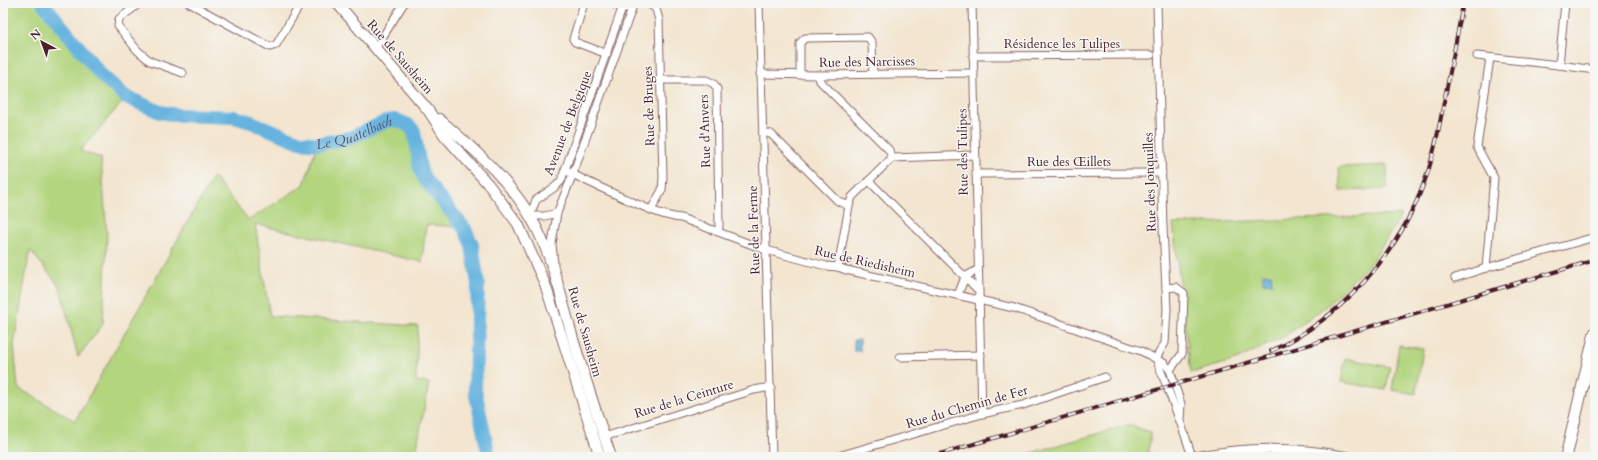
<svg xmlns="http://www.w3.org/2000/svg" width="1598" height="460" font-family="Cardo,serif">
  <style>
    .green { fill: #b2d57e; stroke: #7e7a54 }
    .water { fill: #66b3df; stroke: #586985 }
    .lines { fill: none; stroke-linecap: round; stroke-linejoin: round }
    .river { stroke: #66b3df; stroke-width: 14 }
    .minor-casing { stroke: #856464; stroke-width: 9 }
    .tertiary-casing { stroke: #856464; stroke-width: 11 }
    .secondary-casing { stroke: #856464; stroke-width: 12 }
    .primary-casing { stroke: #856464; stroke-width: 13 }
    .minor { stroke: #fff; stroke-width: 7 }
    .tertiary { stroke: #fff; stroke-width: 9 }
    .secondary { stroke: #fff; stroke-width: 10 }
    .primary { stroke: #fff; stroke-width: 11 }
    .rail-casing { stroke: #4a1f2b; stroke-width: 4 }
    .rail { stroke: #f6f6f2; stroke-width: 2.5; stroke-dasharray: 8; stroke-linecap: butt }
    .labels { text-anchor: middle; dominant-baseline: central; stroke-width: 3; stroke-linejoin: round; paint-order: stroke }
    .street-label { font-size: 13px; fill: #4a1f2b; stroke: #f6f6f2 }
    .water-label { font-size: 14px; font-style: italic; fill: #54536a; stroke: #f6f6f2 }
  </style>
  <rect width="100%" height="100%" fill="#f6f6f2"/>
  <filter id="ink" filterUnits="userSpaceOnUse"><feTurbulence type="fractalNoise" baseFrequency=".025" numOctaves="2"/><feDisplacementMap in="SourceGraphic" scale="8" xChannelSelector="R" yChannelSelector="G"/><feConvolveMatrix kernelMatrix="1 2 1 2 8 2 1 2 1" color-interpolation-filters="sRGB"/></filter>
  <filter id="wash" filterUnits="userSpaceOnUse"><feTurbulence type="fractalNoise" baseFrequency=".012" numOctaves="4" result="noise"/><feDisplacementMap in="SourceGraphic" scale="16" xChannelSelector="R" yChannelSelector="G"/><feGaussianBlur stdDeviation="0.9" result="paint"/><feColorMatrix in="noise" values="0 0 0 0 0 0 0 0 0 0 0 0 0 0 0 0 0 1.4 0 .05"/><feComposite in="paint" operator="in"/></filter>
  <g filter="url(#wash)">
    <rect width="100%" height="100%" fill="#f3e5cf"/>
    <g class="green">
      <polygon points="3,3 37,3 44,9 98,76 124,100 80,151 101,158 107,236 103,324 78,357 60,287 30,250 14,345 18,388 75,421 213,177 249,220 304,185 316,148 351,140 394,125 410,133 421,181 462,227 426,225 422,262 255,224 270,316 418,326 416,381 429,383 415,457 3,457"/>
      <polygon points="1387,165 1387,189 1340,191 1339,167"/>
      <polygon points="1402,215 1370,264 1326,306 1285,336 1236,360 1191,373 1173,224"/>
      <polygon points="1399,345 1423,349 1416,394 1392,390"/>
      <polygon points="1345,358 1390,367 1386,390 1341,382"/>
      <polygon points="1128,425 1151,432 1148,457 1017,457"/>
    </g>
    <g class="water">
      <polygon points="1263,274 1271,274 1272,283 1263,283"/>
      <rect x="854" y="340" width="6" height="11"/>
    </g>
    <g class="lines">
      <path class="river" id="s1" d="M43 3 102 76 126 97 160 112 177 115 234 117 251 122 300 142 318 144 350 138 387 121 396 120 408 125 414 131 420 168 425 180 465 229 472 245 478 284 475 390 489 457"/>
    </g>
  </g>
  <g filter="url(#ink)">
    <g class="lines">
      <defs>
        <g id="minor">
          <polyline points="140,3 119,19 118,26 137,50 150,61 183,73"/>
          <polyline points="189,3 270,47 276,45 301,3"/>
          <polyline points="584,3 573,39 575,42 607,54"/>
          <polyline points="610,3 626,8"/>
          <polyline points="648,3 656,9 659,20 663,178 662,190 651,210"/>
          <polyline points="759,3 772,457"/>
          <polyline points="972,3 982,414"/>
          <polyline points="375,49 404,3"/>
          <polyline points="973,56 1151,55"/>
          <polyline points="1477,56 1559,65 1595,70"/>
          <polyline points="1559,65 1565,3"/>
          <polyline points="760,74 818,75 974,73"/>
          <polyline points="800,75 800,43 805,38 868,37 872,43 873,74"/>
          <polyline points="818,75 820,81 889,150 892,158"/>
          <polyline points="659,80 706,80 714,84 717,89 719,227 718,232"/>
          <polyline points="763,132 771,134 838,201 849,206"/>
          <path d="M565 170C585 181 606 190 626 199 644 207 662 216 681 218L766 250 826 266 838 267 846 270 1014 308 1141 351 1164 363 1170 370 1181 404 1180 419"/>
          <polyline points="976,174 1162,173"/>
          <polyline points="869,181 978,290"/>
          <polyline points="530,216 536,200 555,187 561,181 624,3"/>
          <polyline points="530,216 545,216 557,213"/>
          <polyline points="554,264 552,244 557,213 573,174 634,3"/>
          <polyline points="838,267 849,206 852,197 892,158 975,155"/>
          <polyline points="1486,268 1494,178 1477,147 1490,58"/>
          <polyline points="1455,278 1486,268 1595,237"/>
          <polyline points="1166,288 1176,287 1184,293 1182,354 1170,370"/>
          <polyline points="958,295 965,277 977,270"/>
          <polyline points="900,357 981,355"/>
          <polyline points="1156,358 1165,343 1167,309 1163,227 1157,3"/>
          <path d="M1156 358C1168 391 1182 423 1192 457"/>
          <polyline points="604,437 754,390 771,387"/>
          <polyline points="835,457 982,414 1023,405 1105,377"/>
        </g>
        <path id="tertiary" d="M1196 457C1248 446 1297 447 1349 457"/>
        <g id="secondary">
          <polyline points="337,3 428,110 445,136 488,184 518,224 545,284 600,457"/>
          <path d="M439 119C470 145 510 181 530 216 552 253 561 297 573 339 585 378 598 418 611 457"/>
        </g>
        <polyline id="primary" points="1566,457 1595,333"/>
      </defs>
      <use href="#minor" class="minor-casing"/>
      <use href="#tertiary" class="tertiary-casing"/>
      <use href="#secondary" class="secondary-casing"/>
      <use href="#primary" class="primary-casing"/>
      <use href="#minor" class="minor"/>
      <use href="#tertiary" class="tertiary"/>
      <use href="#secondary" class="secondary"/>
      <use href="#primary" class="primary"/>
      <defs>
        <g id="rail">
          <path d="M1271 351C1342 318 1399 254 1425 180 1434 157 1438 132 1443 107 1450 72 1457 38 1463 3"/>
          <polyline points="930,457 1595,260"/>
        </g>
      </defs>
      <use href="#rail" class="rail-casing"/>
      <use href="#rail" class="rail"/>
    </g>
  </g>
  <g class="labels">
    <g class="street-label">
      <text x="1062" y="44">Résidence les Tulipes</text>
      <text transform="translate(400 57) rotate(49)">Rue de Sausheim</text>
      <text transform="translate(867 62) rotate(-1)">Rue des Narcisses</text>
      <text transform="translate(649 106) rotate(-92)">Rue de Bruges</text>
      <text transform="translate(568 123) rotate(-69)">Avenue de Belgique</text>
      <text transform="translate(705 131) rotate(-92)">Rue d'Anvers</text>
      <text transform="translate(963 152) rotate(-91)">Rue des Tulipes</text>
      <text x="1069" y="162">Rue des Œillets</text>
      <text transform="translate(1150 182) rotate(-92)">Rue des Jonquilles</text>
      <text transform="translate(754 230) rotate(-92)">Rue de la Ferme</text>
      <text transform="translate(865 262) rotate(13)">Rue de Riedisheim</text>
      <text transform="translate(585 332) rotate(74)">Rue de Sausheim</text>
      <text transform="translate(684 399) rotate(-17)">Rue de la Ceinture</text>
      <text transform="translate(967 407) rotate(-16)">Rue du Chemin de Fer</text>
    </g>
    <g class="water-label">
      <text stroke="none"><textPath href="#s1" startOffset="364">Le Quatelbach</textPath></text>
    </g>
  </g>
  <rect width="1598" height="460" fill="none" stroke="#f6f6f2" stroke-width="16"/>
  <g transform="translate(42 42) rotate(319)" stroke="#f6f6f2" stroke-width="3" paint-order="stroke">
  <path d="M0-3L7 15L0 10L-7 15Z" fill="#4a1f2b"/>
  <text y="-6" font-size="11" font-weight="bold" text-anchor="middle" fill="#4a1f2b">N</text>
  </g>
</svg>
